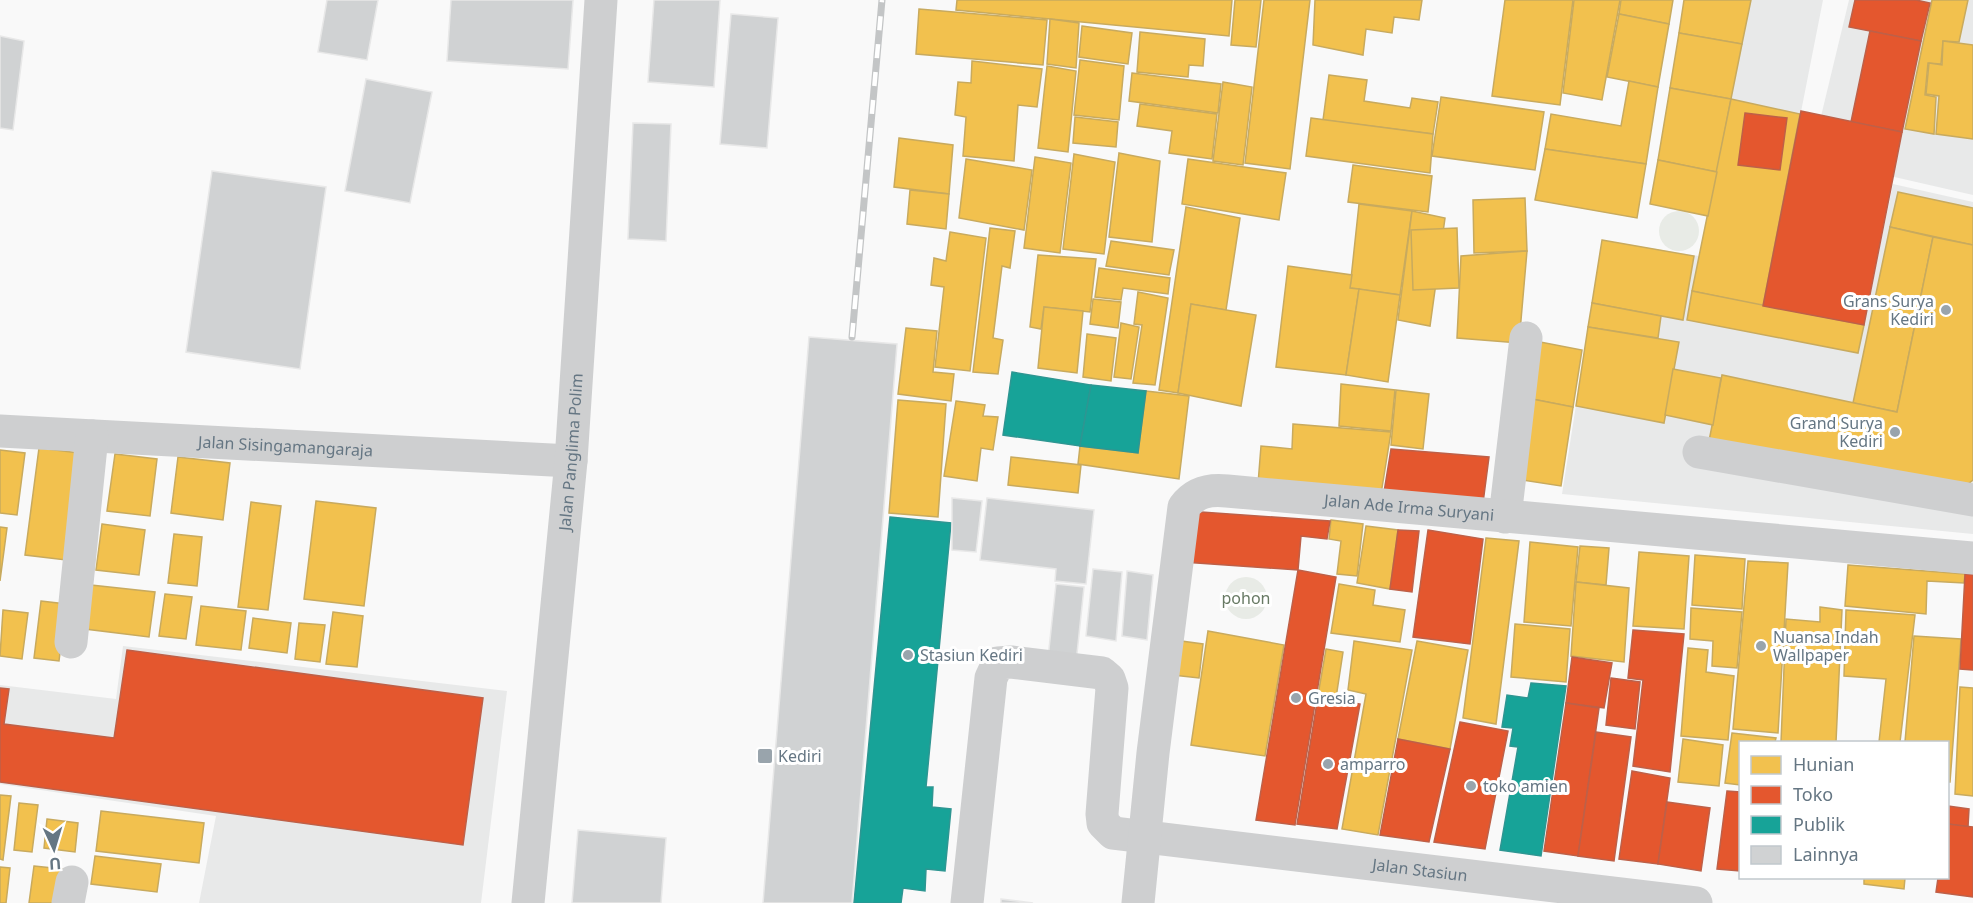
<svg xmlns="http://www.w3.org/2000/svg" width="1973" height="903" font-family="'Noto Sans',sans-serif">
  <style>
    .built { fill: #e8e9e9 }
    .green { fill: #e8ebe6 }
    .homes { fill: #f2c14e; stroke: #c8aa5e; stroke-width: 1.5 }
    .shops { fill: #e4572e; stroke: #be6048; stroke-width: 1.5 }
    .public { fill: #17a398; stroke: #2e9692; stroke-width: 1.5 }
    .building { fill: #d0d2d3; stroke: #e8e8e8; stroke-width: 1.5 }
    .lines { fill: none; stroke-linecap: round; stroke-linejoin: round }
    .minor { stroke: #cecfd0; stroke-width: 33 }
    .rail-casing { stroke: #c3c5c6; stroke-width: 7 }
    .rail { stroke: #fff; stroke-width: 4.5; stroke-dasharray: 14; stroke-linecap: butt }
    .poi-dot { fill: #99a4ac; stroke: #fff; stroke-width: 2 }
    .labels { text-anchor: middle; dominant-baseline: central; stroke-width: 6; stroke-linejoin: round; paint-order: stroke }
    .poi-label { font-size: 16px; fill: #657683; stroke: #fff; text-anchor: start }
    .street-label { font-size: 16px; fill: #657683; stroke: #fff }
    .park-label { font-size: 16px; fill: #687a64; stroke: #fff }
  </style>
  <rect width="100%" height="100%" fill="#f9f9f9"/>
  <g class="built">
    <polygon points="1751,0 1823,0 1763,305 1864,325 1893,184 1973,202 1973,534 1562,494 1602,240 1699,256"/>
    <polygon points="1849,0 1973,0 1973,195 1890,176 1778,295"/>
    <polygon points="123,646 507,691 481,903 199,903 216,816 0,784 0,685 116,699"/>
  </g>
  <g class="green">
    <circle cx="1679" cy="231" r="20"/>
    <circle cx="1246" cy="598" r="21"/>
  </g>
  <g class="homes">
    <polygon points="957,0 1232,0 1229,36 956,10"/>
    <polygon points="1235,0 1261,0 1256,47 1231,45"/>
    <polygon points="1264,0 1310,0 1290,169 1245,163"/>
    <polygon points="1315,0 1422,0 1419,20 1394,17 1392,33 1366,29 1363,55 1313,45"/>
    <polygon points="1505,0 1573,0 1560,105 1492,96"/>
    <polygon points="1574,0 1620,0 1602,100 1563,93"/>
    <polygon points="1621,0 1673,0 1669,24 1619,14"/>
    <polygon points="1684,0 1751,0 1742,44 1679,33"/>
    <polygon points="1932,0 1968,0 1959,42 1943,41 1941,64 1928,63 1925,95 1936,97 1934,134 1905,129"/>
    <polygon points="919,9 1047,20 1043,65 916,54"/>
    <polygon points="1619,14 1669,24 1658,87 1607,77"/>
    <polygon points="1050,19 1079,23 1076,68 1047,64"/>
    <polygon points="1082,26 1132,33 1128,64 1079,57"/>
    <polygon points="1140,32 1205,39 1203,66 1189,65 1188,77 1137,72"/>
    <polygon points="1679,33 1742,44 1731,99 1670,88"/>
    <polygon points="1943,41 1973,45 1973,139 1936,134 1939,96 1926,94 1929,63 1942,65"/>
    <polygon points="1080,60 1124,66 1119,120 1074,115"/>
    <polygon points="972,61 1042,69 1037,107 1018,105 1014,161 963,156 966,117 955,115 958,82 971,83"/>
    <polygon points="1047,66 1076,71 1068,152 1038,148"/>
    <polygon points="1132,73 1221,84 1218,113 1129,101"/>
    <polygon points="1329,75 1367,80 1364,101 1410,108 1412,98 1438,102 1433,134 1323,120"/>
    <polygon points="1629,81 1658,87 1646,164 1545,149 1551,114 1621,126"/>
    <polygon points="1223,82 1252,87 1243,165 1213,161"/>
    <polygon points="1670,88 1731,99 1717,172 1658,160"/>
    <polygon points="1441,97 1544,112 1535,170 1432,156"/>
    <polygon points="1731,99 1800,114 1763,306 1692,291"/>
    <polygon points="1140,104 1217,114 1212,159 1169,153 1172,131 1137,126"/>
    <polygon points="1075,117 1118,122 1116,147 1073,143"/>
    <polygon points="1311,118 1433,134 1430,173 1306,156"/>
    <polygon points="899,138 953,145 949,194 894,187"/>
    <polygon points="1545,149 1646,164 1637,218 1535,200"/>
    <polygon points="1119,153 1160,161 1152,242 1109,237"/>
    <polygon points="1074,154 1115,162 1104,254 1063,249"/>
    <polygon points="1035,157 1071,163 1060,253 1024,248"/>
    <polygon points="966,159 1032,170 1024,230 959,218"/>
    <polygon points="1188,159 1286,173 1279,220 1182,204"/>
    <polygon points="1658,160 1717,172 1708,216 1650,204"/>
    <polygon points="1353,165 1432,176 1428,212 1348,202"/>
    <polygon points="910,190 949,194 946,229 907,224"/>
    <polygon points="1898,192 1973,208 1973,245 1890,227"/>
    <polygon points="1525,198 1527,251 1474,253 1473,200"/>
    <polygon points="1359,204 1412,211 1400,295 1350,288"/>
    <polygon points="1186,207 1240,218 1226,310 1191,304 1178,393 1159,390"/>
    <polygon points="1412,211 1445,218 1430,326 1398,320"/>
    <polygon points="1890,227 1933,237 1897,412 1853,403"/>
    <polygon points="990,228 1015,231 1010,268 1002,266 993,338 1003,340 998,374 973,372"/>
    <polygon points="1457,228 1459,288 1413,290 1411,230"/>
    <polygon points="950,232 986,238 970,371 935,367 944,287 931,285 934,258 946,261"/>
    <polygon points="1933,237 1973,245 1973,480 1964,487 1709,441 1722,375 1897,412"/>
    <polygon points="1602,240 1694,256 1683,320 1592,303"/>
    <polygon points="1111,241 1174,250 1169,275 1106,266"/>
    <polygon points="1527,251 1519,343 1457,338 1461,256"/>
    <polygon points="1038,255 1096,259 1090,312 1044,307 1041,329 1030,327"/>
    <polygon points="1288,266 1352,275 1350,288 1359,289 1346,375 1276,367"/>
    <polygon points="1099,268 1170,278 1168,294 1123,288 1121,300 1095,297"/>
    <polygon points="1359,289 1400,295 1388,382 1346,375"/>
    <polygon points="1692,291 1864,325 1858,353 1687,320"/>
    <polygon points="1138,292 1168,298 1155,385 1133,383 1142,325 1134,324"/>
    <polygon points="1093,299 1121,302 1118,328 1090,324"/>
    <polygon points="1592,303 1661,316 1658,338 1588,327"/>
    <polygon points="1191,304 1256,315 1241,406 1178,393"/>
    <polygon points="1044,307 1083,311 1077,373 1038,368"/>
    <polygon points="1121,323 1139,327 1131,379 1114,377"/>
    <polygon points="1588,327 1679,342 1664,423 1576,406"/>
    <polygon points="906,328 937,331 933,372 954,374 951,401 898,394"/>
    <polygon points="1087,334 1116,338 1111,381 1083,377"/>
    <polygon points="1535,341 1582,350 1573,407 1527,398"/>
    <polygon points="1673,369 1721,378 1713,425 1665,415"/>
    <polygon points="1341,384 1395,390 1391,431 1339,426"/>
    <polygon points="1396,390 1429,394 1423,449 1391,445"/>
    <polygon points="1146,391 1189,396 1179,479 1078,464 1080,446 1138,453"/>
    <polygon points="1527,398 1573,407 1561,486 1516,479"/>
    <polygon points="898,400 946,404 938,517 889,513"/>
    <polygon points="956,401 985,405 983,416 998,417 993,450 981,448 977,481 944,476"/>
    <polygon points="1293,424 1391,432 1381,494 1258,484 1261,446 1292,449"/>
    <polygon points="39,448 79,453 66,560 25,555"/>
    <polygon points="0,450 25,453 17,515 0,513"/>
    <polygon points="115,454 157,459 150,516 107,511"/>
    <polygon points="178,457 230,463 223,520 171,513"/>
    <polygon points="1011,457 1081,465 1078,493 1008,485"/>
    <polygon points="316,501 376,508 364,606 304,599"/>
    <polygon points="251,502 281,506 268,610 238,607"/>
    <polygon points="1331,520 1363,524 1357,576 1337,574 1341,541 1329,539"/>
    <polygon points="102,524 145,530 139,575 96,570"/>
    <polygon points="1366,526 1398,530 1390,589 1357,583"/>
    <polygon points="0,527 7,528 0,581"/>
    <polygon points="174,534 202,537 197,586 168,583"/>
    <polygon points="1486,538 1519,541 1496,724 1463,718"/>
    <polygon points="1530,542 1578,547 1571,626 1524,622"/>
    <polygon points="1580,546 1609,548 1606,585 1576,582"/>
    <polygon points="1639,552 1689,556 1684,629 1633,626"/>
    <polygon points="1695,555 1745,559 1742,609 1692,605"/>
    <polygon points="1748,561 1788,563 1778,733 1733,729"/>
    <polygon points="1848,565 1965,574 1964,583 1927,581 1926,614 1845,606"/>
    <polygon points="1576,582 1629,588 1624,662 1571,656"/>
    <polygon points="1339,584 1375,590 1373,605 1405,610 1400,642 1331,633"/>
    <polygon points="91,585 155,592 149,637 85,629"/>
    <polygon points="165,594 192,597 186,639 159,636"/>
    <polygon points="41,601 66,604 59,661 34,658"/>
    <polygon points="201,606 246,611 241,650 196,645"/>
    <polygon points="1820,607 1842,610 1836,742 1781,742 1786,619 1820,622"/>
    <polygon points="1691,608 1742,612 1737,668 1712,666 1713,641 1690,639"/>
    <polygon points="3,610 28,613 22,659 0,656"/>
    <polygon points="1846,610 1915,615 1900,742 1879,742 1886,679 1844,676"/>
    <polygon points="333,612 363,616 357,667 326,664"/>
    <polygon points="253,618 291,623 287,653 249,648"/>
    <polygon points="299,623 325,625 320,662 295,659"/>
    <polygon points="1515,624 1570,629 1566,682 1511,677"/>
    <polygon points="1208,631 1284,645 1265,756 1191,745"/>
    <polygon points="1914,636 1961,639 1950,782 1948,782 1948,742 1905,742"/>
    <polygon points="1174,640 1203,644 1199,678 1173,675"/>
    <polygon points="1354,641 1412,650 1378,835 1342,829 1366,694 1348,690"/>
    <polygon points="1417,641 1468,650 1450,749 1398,739"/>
    <polygon points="1688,648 1708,650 1706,672 1734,676 1728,740 1681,736"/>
    <polygon points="1326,649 1343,652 1336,698 1318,695"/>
    <polygon points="1960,687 1973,688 1973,796 1955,794"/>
    <polygon points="1732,733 1776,738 1775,742 1740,742 1740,785 1725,783"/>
    <polygon points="1683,739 1723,745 1719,786 1678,782"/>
    <polygon points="0,795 11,796 3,860 0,859"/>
    <polygon points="19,803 38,805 32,852 14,850"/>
    <polygon points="101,811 204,823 199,863 96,851"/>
    <polygon points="47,819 78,823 75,852 44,848"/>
    <polygon points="95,856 161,864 157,892 91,884"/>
    <polygon points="34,866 62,869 58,903 29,903"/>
    <polygon points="0,867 10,868 6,903 0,903"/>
    <polygon points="1864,878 1905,878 1904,889 1864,884"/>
  </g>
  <g class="shops">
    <polygon points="1855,0 1916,0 1930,3 1921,41 1849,27"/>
    <polygon points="1870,31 1921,41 1902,132 1851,122"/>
    <polygon points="1801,111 1902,132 1864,325 1763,306"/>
    <polygon points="1745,113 1787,118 1780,170 1738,165"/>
    <polygon points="1391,449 1489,457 1483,503 1384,492"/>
    <polygon points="1187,511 1330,521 1327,539 1301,536 1298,570 1183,562"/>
    <polygon points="1398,530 1419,531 1412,592 1390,589"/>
    <polygon points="1428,530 1483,539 1470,644 1413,637"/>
    <polygon points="1298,570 1336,577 1295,825 1256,820"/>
    <polygon points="1965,574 1973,575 1973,670 1960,669"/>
    <polygon points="1633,630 1684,634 1670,772 1633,766 1643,680 1628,678"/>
    <polygon points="127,650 483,698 463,845 0,782 0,688 9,689 4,724 114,738"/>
    <polygon points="1572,657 1612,663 1604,708 1566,703"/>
    <polygon points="1611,678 1640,682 1635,729 1606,725"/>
    <polygon points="1318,696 1360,704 1337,829 1297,824"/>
    <polygon points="1566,703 1599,708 1578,856 1544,851"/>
    <polygon points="1460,722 1508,731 1485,849 1434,842"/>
    <polygon points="1596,732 1631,737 1614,861 1578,856"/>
    <polygon points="1398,739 1450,749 1429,842 1380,835"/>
    <polygon points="1632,771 1670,778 1658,864 1619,859"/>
    <polygon points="1727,791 1740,792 1740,871 1717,869"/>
    <polygon points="1667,802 1710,808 1701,871 1658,864"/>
    <polygon points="1948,806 1969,809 1968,827 1948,824"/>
    <polygon points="1948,824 1973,827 1973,897 1936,892 1938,878 1948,878"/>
  </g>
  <g class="public">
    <polygon points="1012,372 1091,385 1080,446 1003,435"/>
    <polygon points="1091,385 1146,391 1138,453 1080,446"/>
    <polygon points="890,517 951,523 926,787 933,787 932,807 951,809 945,871 926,869 925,891 903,888 901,903 854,903"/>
    <polygon points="1531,683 1566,686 1541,856 1500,850 1518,747 1510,746 1513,728 1502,727 1507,695 1528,698"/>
  </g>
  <g class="building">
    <polygon points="327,0 378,0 367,60 318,52"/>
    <polygon points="451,0 573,0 568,69 447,61"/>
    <polygon points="654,0 720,0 714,87 648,82"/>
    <polygon points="731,14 778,18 767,148 720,144"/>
    <polygon points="0,36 24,41 13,130 0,128"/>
    <polygon points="366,79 432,92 410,203 345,191"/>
    <polygon points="633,123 671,124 666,241 628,239"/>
    <polygon points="212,171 326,187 300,369 186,352"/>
    <polygon points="809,337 897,344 852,903 763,903"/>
    <polygon points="952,498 982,501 976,552 952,550"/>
    <polygon points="987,498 1094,510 1086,584 1055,581 1056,569 980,560"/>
    <polygon points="1093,569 1122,572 1116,641 1086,636"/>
    <polygon points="1127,571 1153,575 1147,640 1122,636"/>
    <polygon points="1056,584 1084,587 1076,663 1048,658"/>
    <polygon points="578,830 666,838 661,903 572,903"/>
    <polygon points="1001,899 1033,903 1001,903"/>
  </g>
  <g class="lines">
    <g class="minor">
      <path id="s1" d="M0 431 571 461"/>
      <polyline points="1699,452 1973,500"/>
      <polyline points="1505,517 1526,338"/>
      <polyline points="71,642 92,436"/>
      <polyline points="68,903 72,882"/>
      <path id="s2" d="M528 903 571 461 601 0"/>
      <path id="s3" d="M967 903 991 678 998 663 1011 662 1102 673 1109 679 1112 688 1102 814 1103 823 1113 833 1696 903"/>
      <path id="s4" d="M1138 903 1153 753 1184 507C1195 492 1209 489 1227 491L1973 558"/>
    </g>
    <defs>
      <polyline id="rail" points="852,337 882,0"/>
    </defs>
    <use href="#rail" class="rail-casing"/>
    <use href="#rail" class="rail"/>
  </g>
  <g class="poi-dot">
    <circle cx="1946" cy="310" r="6"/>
    <circle cx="1895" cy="432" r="6"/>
    <circle cx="1761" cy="646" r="6"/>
    <circle cx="908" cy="655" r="6"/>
    <circle cx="1296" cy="698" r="6"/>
    <rect x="757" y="748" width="16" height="16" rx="3"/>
    <circle cx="1328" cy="764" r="6"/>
    <circle cx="1471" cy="786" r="6"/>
  </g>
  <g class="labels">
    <g class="poi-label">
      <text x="1934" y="301" text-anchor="end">Grans Surya<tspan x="1934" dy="18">Kediri</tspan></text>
      <text x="1883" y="423" text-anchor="end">Grand Surya<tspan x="1883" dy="18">Kediri</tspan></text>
      <text x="1773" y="637">Nuansa Indah<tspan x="1773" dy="18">Wallpaper</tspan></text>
      <text x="920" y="655">Stasiun Kediri</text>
      <text x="1308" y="698">Gresia</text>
      <text x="778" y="756">Kediri</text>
      <text x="1340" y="764">amparro</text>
      <text x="1483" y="786">toko amien</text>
    </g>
    <g class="street-label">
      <text stroke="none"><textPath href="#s1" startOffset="286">Jalan Sisingamangaraja</textPath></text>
      <text stroke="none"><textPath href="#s2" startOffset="453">Jalan Panglima Polim</textPath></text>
      <text stroke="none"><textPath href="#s4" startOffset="630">Jalan Ade Irma Suryani</textPath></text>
      <text stroke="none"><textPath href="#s3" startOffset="825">Jalan Stasiun</textPath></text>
    </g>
    <g class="park-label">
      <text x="1246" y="598">pohon</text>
    </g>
  </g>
  <rect x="1739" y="741" width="210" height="138" fill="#ffffff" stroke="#c1c8cd" stroke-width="1.5"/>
  <rect x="1751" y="756" width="30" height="18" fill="#f2c14e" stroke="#c1c8cd" stroke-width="1.5"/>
  <text x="1793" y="771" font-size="18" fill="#657683">Hunian</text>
  <rect x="1751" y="786" width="30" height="18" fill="#e4572e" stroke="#c1c8cd" stroke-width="1.5"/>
  <text x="1793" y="801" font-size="18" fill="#657683">Toko</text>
  <rect x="1751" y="816" width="30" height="18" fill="#17a398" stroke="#c1c8cd" stroke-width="1.5"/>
  <text x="1793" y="831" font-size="18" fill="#657683">Publik</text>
  <rect x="1751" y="846" width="30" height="18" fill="#d0d2d3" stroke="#c1c8cd" stroke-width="1.5"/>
  <text x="1793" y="861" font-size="18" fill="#657683">Lainnya</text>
  <g transform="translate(54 849) rotate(176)" stroke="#ffffff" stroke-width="4.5" paint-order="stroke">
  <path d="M0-4.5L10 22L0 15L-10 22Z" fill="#657683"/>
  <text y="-9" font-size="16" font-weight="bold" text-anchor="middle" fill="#657683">U</text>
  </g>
</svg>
